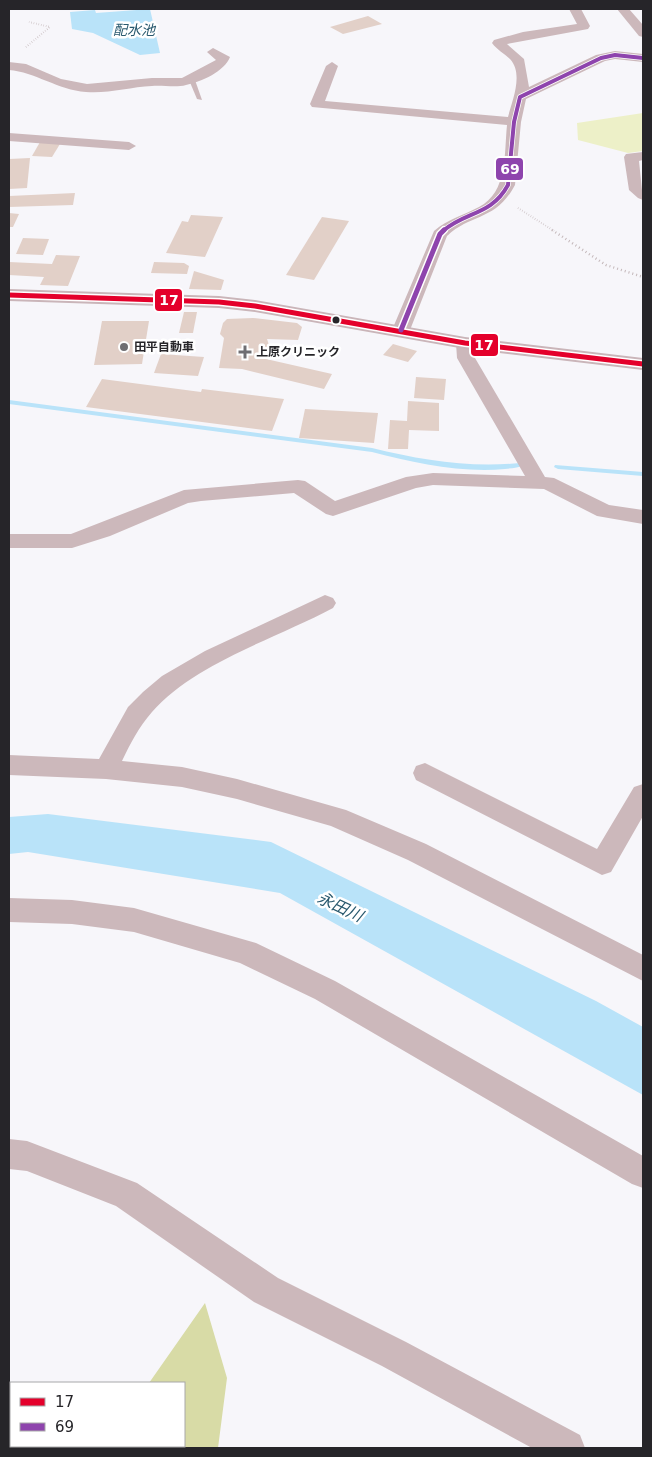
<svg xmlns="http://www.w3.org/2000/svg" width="652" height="1457" font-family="'DejaVu Sans','Noto Sans JP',sans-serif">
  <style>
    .green { fill: #edf0c8 }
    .forest { fill: #d8dba6 }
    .water { fill: #b9e3f9 }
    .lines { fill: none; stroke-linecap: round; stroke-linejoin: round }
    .stream { fill: #b9e3f9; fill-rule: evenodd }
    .building { fill: #e2d0c8 }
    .path-far1 { stroke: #c4b8ba; stroke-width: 2; stroke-dasharray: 0.5 2; stroke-linecap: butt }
    .path { stroke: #c4b8ba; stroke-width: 2.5; stroke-dasharray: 1 3; stroke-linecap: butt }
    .lane { fill: #ccb8bb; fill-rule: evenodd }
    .street { fill: #ccb8bb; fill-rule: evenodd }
    .secondary { fill: #cab5b9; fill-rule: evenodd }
    .bus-1-casing { stroke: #fff; stroke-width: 8 }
    .bus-2-far1-casing { stroke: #fff; stroke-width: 5.5 }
    .bus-2-casing { stroke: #fff; stroke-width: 8 }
    .bus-1 { stroke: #e4002b; stroke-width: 5 }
    .bus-2-far1 { stroke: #8e44ad; stroke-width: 4 }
    .bus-2 { stroke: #8e44ad; stroke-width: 5 }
    .bus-dot { fill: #262529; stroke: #fff; stroke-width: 2 }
    .poi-dot { fill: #6f6e72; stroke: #fff; stroke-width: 2 }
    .labels { text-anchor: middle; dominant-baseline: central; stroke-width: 5; stroke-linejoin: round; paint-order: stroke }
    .far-poi-label { font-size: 12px; font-weight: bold; fill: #262529; stroke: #fff; text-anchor: start }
    .far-water-label { font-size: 14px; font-style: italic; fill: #29596e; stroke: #fff }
    .water-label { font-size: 16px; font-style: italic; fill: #29596e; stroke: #fff }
    .line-badge { stroke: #fff; stroke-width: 2 }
    .badge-label { font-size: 14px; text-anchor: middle; font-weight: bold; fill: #fff }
  </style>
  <rect width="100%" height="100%" fill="#f7f6fa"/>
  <polygon class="green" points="643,113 643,151 628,153 578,140 577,123"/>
  <polygon class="forest" points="205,1303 227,1378 218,1448 9,1448 9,1399 11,1398 11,1446 184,1446 184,1383 149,1383"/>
  <g class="water">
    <polygon points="150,9 160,53 140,55 93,33 72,29 70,12 95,10 96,13"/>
    <polygon points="48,814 271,842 596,1001 643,1027 643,1095 280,893 28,852 9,854 9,817"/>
  </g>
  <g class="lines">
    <g class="stream">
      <path d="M9 400 372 448C421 460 469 468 520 463L524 465C519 468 512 468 505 469 460 473 415 463 372 452L9 404Z"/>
      <polygon points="555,465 643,472 643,476 558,469 554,467"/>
    </g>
  </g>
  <g class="building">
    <polygon points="368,16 382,24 343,34 330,27"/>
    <polygon points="40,142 60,144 52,157 32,156"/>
    <polygon points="30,158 27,188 9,189 9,159"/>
    <polygon points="75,193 73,205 9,207 9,196"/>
    <polygon points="9,213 19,214 13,227 9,227"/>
    <polygon points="191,215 223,217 205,257 166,253 182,221 188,222"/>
    <polygon points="322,217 349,221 314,280 286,275"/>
    <polygon points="23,238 49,239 43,255 16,254"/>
    <polygon points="56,255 80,256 68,286 40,285 44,277 9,275 9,262 52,264"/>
    <polygon points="154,262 184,263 189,266 187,274 151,273"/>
    <polygon points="194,271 224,280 221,290 189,289"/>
    <polygon points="184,312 197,312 193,333 179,333"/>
    <polygon points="253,318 297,323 302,327 298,340 267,339 269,345 266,359 332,374 324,389 242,369 219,368 224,338 220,334 223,323 227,319"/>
    <polygon points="102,321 149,321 142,364 94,365"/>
    <polygon points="393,344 417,351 408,362 383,355"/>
    <polygon points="161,354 204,357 198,376 154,373"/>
    <polygon points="416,377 446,379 444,400 414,398"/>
    <polygon points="102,379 201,392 202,389 284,399 272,431 86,407"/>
    <polygon points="408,401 439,403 439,431 409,430 408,449 388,449 390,420 407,421"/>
    <polygon points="305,409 378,413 374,443 299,438"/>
  </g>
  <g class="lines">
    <g class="path-far1">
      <polyline points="26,47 50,27 29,22"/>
      <polyline points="518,208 554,231"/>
    </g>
    <polyline class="path" points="552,230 606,265 643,277"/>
    <polygon class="lane" points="192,78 195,80 202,100 197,99 189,80"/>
    <g class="street">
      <path d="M569 9H581L590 26 588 29 507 44 524 59 529 87 596 55 615 51 643 54V62L615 59 605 61 526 99 521 122 515 185C496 221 472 213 447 236L410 330 407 334H395L392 330 434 231C448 219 464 215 479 207 508 192 504 154 507 125L312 107 310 104 326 66 332 62 338 66 325 101 508 117C512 101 524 74 510 59 504 53 497 50 492 43L494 40 523 32 577 24Z"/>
      <polygon points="617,9 629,9 643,25 643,37 639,36"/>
      <path d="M213 48 230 57C225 71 201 82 186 85 176 88 163 85 152 86 130 87 107 94 86 92 58 90 35 72 9 70V62L26 64 61 79 87 84 152 78H182L216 60 207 52Z"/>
      <polygon points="9,133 129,142 136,146 129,150 9,141"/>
      <polygon points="643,152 643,160 639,161 643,200 638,198 629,190 624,157 626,154"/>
      <polygon points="465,338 471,339 474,343 475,358 545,477 554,478 609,505 643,510 643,524 597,516 544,489 433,485 416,488 333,516 326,514 294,493 201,501 188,503 110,536 72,548 9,548 9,534 71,534 184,490 298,480 305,481 335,501 406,477 433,473 525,476 457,358 456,343 459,339"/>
      <path d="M325 595 333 598 336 603 333 608C275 639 195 663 152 712 139 727 130 744 122 761L182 767 237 779 346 810 426 844 643 955V981L408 860 331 826 237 799 182 787 106 779 9 775V755L99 759 128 707 143 692 162 676 205 651Z"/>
      <polygon points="425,763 597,849 634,787 643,784 643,816 611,872 602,875 416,780 413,773 416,766"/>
      <polygon points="9,898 72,900 134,908 256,943 335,981 643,1156 643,1188 632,1184 315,999 240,963 134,932 72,924 9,922"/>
      <polygon points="9,1139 27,1141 137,1183 278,1278 406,1342 580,1435 585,1448 532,1448 382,1366 254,1302 116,1206 27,1171 9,1169"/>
    </g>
    <polygon class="secondary" points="9,289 219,296 255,300 465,337 643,358 643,370 465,349 255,312 219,308 9,301"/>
    <defs>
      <polyline id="bus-1" points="9,295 219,302 255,306 465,343 643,364"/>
      <path id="bus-2-far1" d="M443 231C466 211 491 216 508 185L514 122 520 97 601 58 615 55 643 58"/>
      <polyline id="bus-2" points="401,330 440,234 444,230"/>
    </defs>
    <use href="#bus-1" class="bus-1-casing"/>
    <use href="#bus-2-far1" class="bus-2-far1-casing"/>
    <use href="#bus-2" class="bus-2-casing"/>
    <use href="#bus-1" class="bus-1"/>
    <use href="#bus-2-far1" class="bus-2-far1"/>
    <use href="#bus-2" class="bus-2"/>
  </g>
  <circle class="bus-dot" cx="336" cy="320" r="4.5"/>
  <g class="poi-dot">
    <circle cx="124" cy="347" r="5"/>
    <path d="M242.5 344.5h5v5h5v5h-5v5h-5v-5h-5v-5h5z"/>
  </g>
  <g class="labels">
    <g class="far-poi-label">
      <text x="134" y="347">田平自動車</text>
      <text x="256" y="352">上原クリニック</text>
    </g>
    <g class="far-water-label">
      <text x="134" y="30">配水池</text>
    </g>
    <g class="water-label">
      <text transform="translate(340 907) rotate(25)">永田川</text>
    </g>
  </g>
  <g class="line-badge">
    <rect x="495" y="157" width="29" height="24" rx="5" fill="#8e44ad"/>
    <rect x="154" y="288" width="29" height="24" rx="5" fill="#e4002b"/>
    <rect x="470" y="333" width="29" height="24" rx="5" fill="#e4002b"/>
  </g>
  <g class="badge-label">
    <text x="510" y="174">69</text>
    <text x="169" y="305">17</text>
    <text x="484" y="350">17</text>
  </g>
  <rect width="652" height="1457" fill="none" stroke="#262529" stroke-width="20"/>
  <rect x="10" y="1382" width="175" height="65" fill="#ffffff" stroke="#a8a8a9"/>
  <rect x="20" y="1398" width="25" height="8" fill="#e4002b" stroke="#a8a8a9"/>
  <text x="55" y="1407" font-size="15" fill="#262529">17</text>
  <rect x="20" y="1423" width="25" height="8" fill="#8e44ad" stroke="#a8a8a9"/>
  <text x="55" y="1432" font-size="15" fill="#262529">69</text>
</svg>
